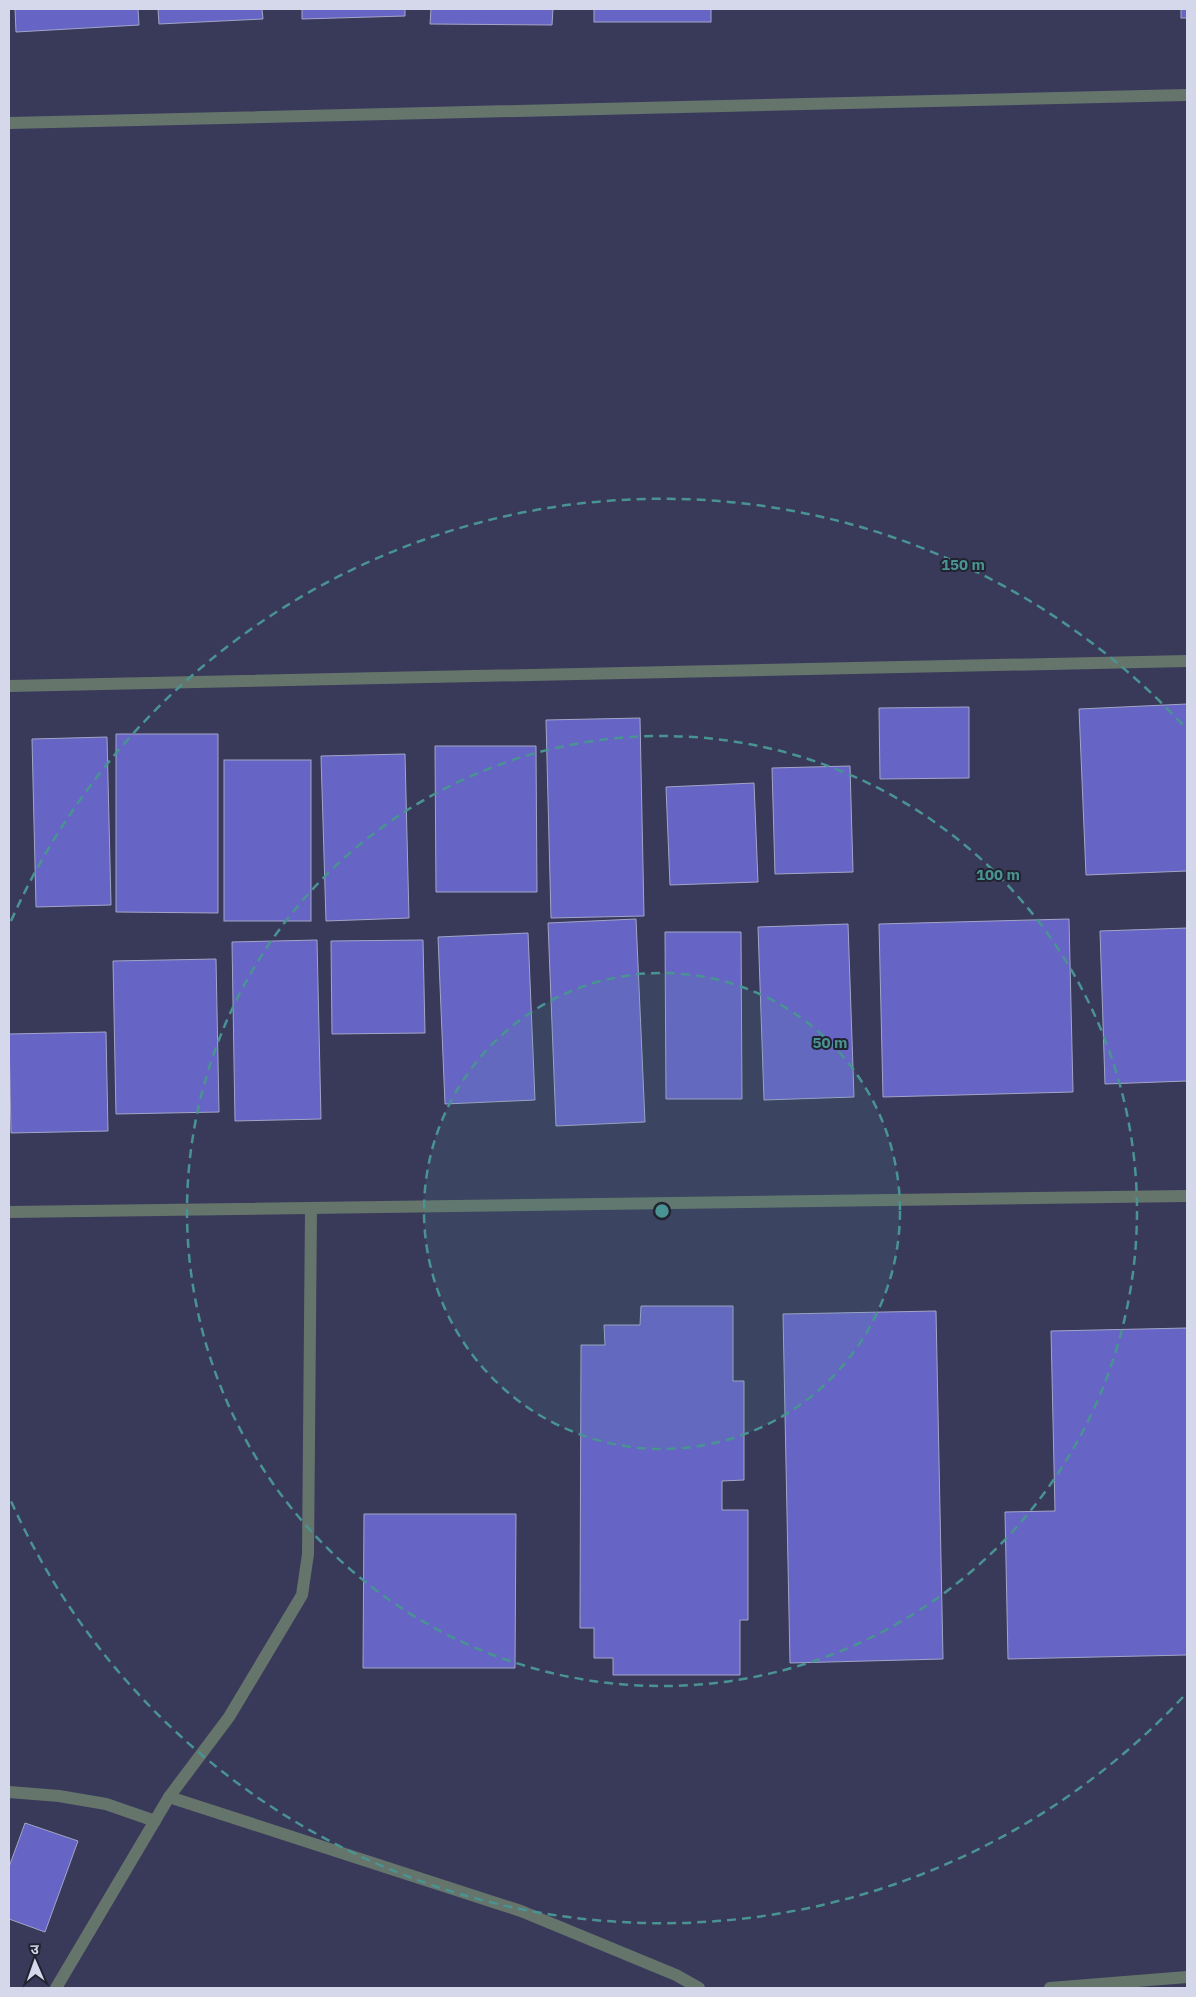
<svg xmlns="http://www.w3.org/2000/svg" width="1196" height="1997" font-family="'IBM Plex Sans','Noto Sans Devanagari',sans-serif">
  <style>
    .building { fill: #6664c4; stroke: #a2a5c9 }
    .lines { fill: none; stroke-linecap: round; stroke-linejoin: round }
    .minor { stroke: #65756c; stroke-width: 12 }
    .ring { fill: none; stroke: #4a9393; stroke-width: 2.5; stroke-dasharray: 9 6 }
    .centre { fill: #4a9393; stroke: #222331; stroke-width: 2.5 }
    .ring-label { font-size: 15px; text-anchor: middle; font-weight: bold; fill: #4a9393; stroke: #222331; stroke-width: 4; stroke-linejoin: round; paint-order: stroke }
  </style>
  <rect width="100%" height="100%" fill="#393a59"/>
  <g class="building">
    <polygon points="15,9 138,9 139,25 16,32"/>
    <polygon points="158,9 262,9 263,19 159,24"/>
    <polygon points="302,9 405,9 405,16 302,19"/>
    <polygon points="431,9 553,9 552,25 430,24"/>
    <rect x="594" y="9" width="117" height="13"/>
    <rect x="1181" y="9" width="6" height="9"/>
    <polygon points="1187,704 1187,871 1086,875 1079,709"/>
    <polygon points="969,707 969,778 880,779 879,708"/>
    <polygon points="640,718 644,916 551,918 546,720"/>
    <polygon points="116,734 218,734 218,913 116,912"/>
    <polygon points="107,737 111,905 36,907 32,739"/>
    <polygon points="435,746 536,746 537,892 436,892"/>
    <polygon points="405,754 409,918 326,921 321,756"/>
    <rect x="224" y="760" width="87" height="161"/>
    <polygon points="850,766 853,872 775,874 772,768"/>
    <polygon points="754,783 758,882 670,885 666,787"/>
    <polygon points="636,919 645,1122 556,1126 548,923"/>
    <polygon points="1069,919 1073,1092 883,1097 879,924"/>
    <polygon points="848,924 854,1097 764,1100 758,927"/>
    <polygon points="1187,928 1187,1081 1105,1084 1100,931"/>
    <polygon points="665,932 741,932 742,1099 666,1099"/>
    <polygon points="528,933 535,1100 445,1104 438,937"/>
    <polygon points="317,940 321,1119 235,1121 232,942"/>
    <polygon points="423,940 425,1033 332,1034 331,941"/>
    <polygon points="216,959 219,1112 116,1114 113,961"/>
    <polygon points="106,1032 108,1131 11,1133 9,1034"/>
    <polygon points="641,1306 733,1306 733,1381 744,1381 744,1480 722,1481 722,1510 748,1510 748,1620 740,1620 740,1675 613,1675 613,1658 594,1658 594,1628 580,1628 581,1345 605,1345 604,1325 640,1325"/>
    <polygon points="936,1311 943,1659 790,1663 783,1314"/>
    <polygon points="1187,1328 1187,1655 1008,1659 1005,1512 1055,1511 1051,1331"/>
    <polygon points="364,1514 516,1514 515,1668 363,1668"/>
    <polygon points="25,1823 78,1841 45,1932 9,1919 9,1867"/>
  </g>
  <g class="lines">
    <g class="minor">
      <polyline points="9,123 1187,95"/>
      <polyline points="9,686 1187,661"/>
      <polyline points="9,1212 1187,1196"/>
      <polyline points="9,1792 59,1796 106,1804 155,1821"/>
      <polyline points="169,1797 521,1911 676,1975 699,1988"/>
      <polyline points="56,1988 169,1797 229,1717 302,1595 308,1554 311,1208"/>
      <polyline points="1050,1988 1187,1977"/>
    </g>
  </g>
  <circle cx="662" cy="1211" r="238" fill="#4a9393" fill-opacity=".12"/>
  <g class="ring">
    <circle cx="662" cy="1211" r="238"/>
    <circle cx="662" cy="1211" r="475"/>
    <path d="M1183 1697A713 713 0 0 1 11 1501M11 921A713 713 0 0 1 1183 725"/>
  </g>
  <circle cx="662" cy="1211" r="8" class="centre"/>
  <g class="ring-label">
    <text x="963" y="570">150 m</text>
    <text x="998" y="880">100 m</text>
    <text x="830" y="1048">50 m</text>
  </g>
  <rect width="1196" height="1997" fill="none" stroke="#d5d7ea" stroke-width="20"/>
  <g transform="translate(35 1962) rotate(358)" stroke="#222331" stroke-width="4" paint-order="stroke">
  <path d="M0-4L9 19L0 12L-9 19Z" fill="#d5d7ea"/>
  <text y="-8" font-size="14" font-weight="bold" text-anchor="middle" fill="#d5d7ea">उ</text>
  </g>
</svg>
